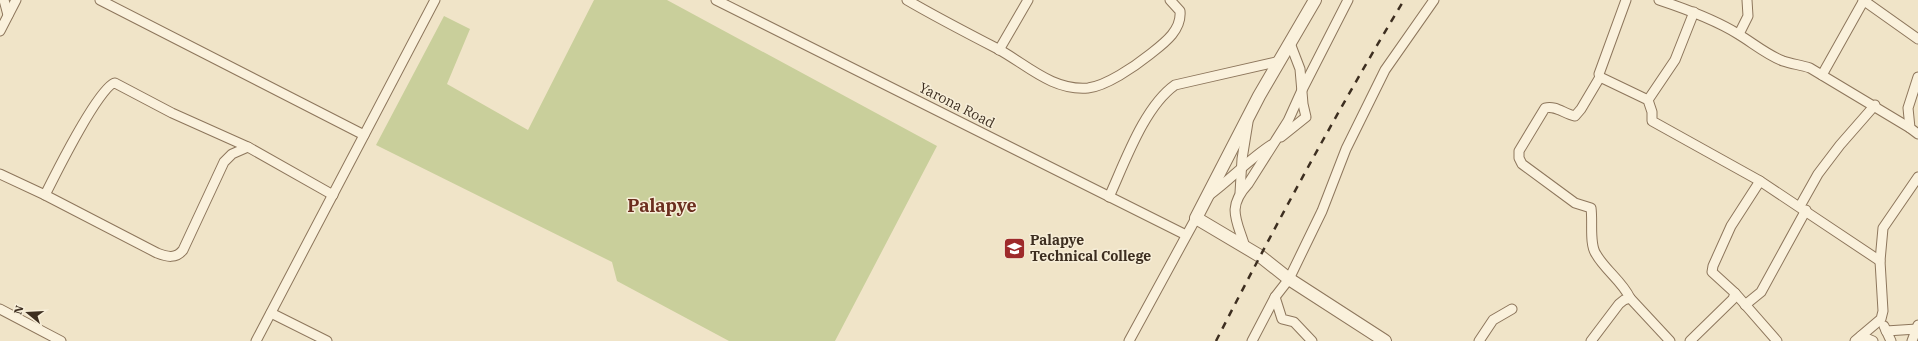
<svg xmlns="http://www.w3.org/2000/svg" width="1918" height="341" font-family="'IBM Plex Serif',serif">
  <style>
    .green { fill: #c9cf9b }
    .lines { fill: none; stroke-linecap: round; stroke-linejoin: round }
    .minor-casing { stroke: #8d765c; stroke-width: 11 }
    .tertiary-casing { stroke: #8d765c; stroke-width: 14 }
    .minor { stroke: #faf1dc; stroke-width: 9 }
    .tertiary { stroke: #faf1dc; stroke-width: 12 }
    .rail { stroke: #3d2e20; stroke-width: 2.5; stroke-dasharray: 7 7; stroke-linecap: butt }
    .labels { text-anchor: middle; dominant-baseline: central; stroke-width: 3; stroke-linejoin: round; paint-order: stroke }
    .street-label { font-size: 14px; fill: #3d2e20; stroke: #f7eed8 }
    .poi-label { font-size: 14px; font-weight: bold; fill: #3d2e20; stroke: #f7eed8; text-anchor: start }
    .district-label { font-size: 18px; font-weight: bold; fill: #6b2e1e; stroke: #f7eed8 }
  </style>
  <rect width="100%" height="100%" fill="#f0e4c8"/>
  <polygon class="green" points="594,0 667,0 937,146 835,341 729,341 617,281 612,262 376,145 444,16 470,29 447,84 528,130"/>
  <g class="lines">
    <defs>
      <g id="minor">
        <polyline points="4,0 8,15"/>
        <polyline points="100,0 364,135"/>
        <polyline points="716,0 1186,235"/>
        <path d="M907 0C936 17 967 33 998 49 1026 64 1052 91 1088 88 1106 86 1134 67 1149 55 1163 44 1182 31 1180 11L1170 0"/>
        <path d="M1626 0 1599 74 1600 77 1581 109 1575 116C1564 114 1556 105 1545 108L1519 151V158L1522 164 1575 203 1591 208C1593 222 1589 244 1596 254 1605 270 1622 281 1630 298"/>
        <path d="M1659 0C1686 9 1714 19 1738 34 1753 43 1767 55 1783 61 1792 64 1801 65 1810 68L1910 128"/>
        <polyline points="1863,0 1918,39"/>
        <polyline points="0,31 16,0"/>
        <polyline points="1739,34 1748,16 1747,0"/>
        <polyline points="999,50 1028,0"/>
        <polyline points="1822,75 1864,0"/>
        <polyline points="1600,77 1648,100 1652,112 1652,121 1760,181"/>
        <polyline points="1918,77 1908,108 1910,128 1918,134"/>
        <polyline points="1648,100 1675,60 1694,12"/>
        <polyline points="1281,137 1306,117 1303,104 1300,69 1290,43"/>
        <path d="M0 174 45 195 157 253C167 257 176 259 183 250L224 162 232 154 248 147"/>
        <polyline points="1240,193 1242,159 1248,122"/>
        <path d="M45 195C54 177 100 84 115 83L172 113 248 147 333 195"/>
        <path d="M1208 196C1230 180 1248 160 1271 145"/>
        <path d="M1109 197C1125 162 1144 107 1175 85L1280 61"/>
        <polyline points="1800,206 1818,174 1840,145 1875,105"/>
        <path d="M1245 247C1237 220 1226 208 1248 184L1288 121 1302 90 1348 0"/>
        <polyline points="1735,293 1777,341"/>
        <polyline points="1275,297 1282,319 1294,322 1312,341"/>
        <polyline points="1745,305 1761,292 1806,210"/>
        <polyline points="0,309 61,341"/>
        <polyline points="271,313 327,341"/>
        <polyline points="1884,326 1891,341"/>
        <polyline points="1886,331 1917,329"/>
        <polyline points="1861,336 1873,341"/>
        <polyline points="256,341 435,0"/>
        <polyline points="1129,341 1196,218"/>
        <polyline points="1252,341 1275,297 1289,279 1322,211 1346,149 1385,70 1434,0"/>
        <polyline points="1479,341 1493,320 1512,309"/>
        <polyline points="1591,341 1619,304 1624,300 1630,298 1670,341"/>
        <polyline points="1690,341 1733,299 1735,293 1712,272 1713,266 1731,226 1760,181 1880,261"/>
        <polyline points="1855,341 1881,319 1883,311 1880,261 1883,228 1918,177"/>
        <polyline points="1912,341 1918,325"/>
      </g>
      <polyline id="tertiary" points="1315,0 1259,96 1196,218 1260,256 1289,279 1385,341"/>
    </defs>
    <use href="#minor" class="minor-casing"/>
    <use href="#tertiary" class="tertiary-casing"/>
    <use href="#minor" class="minor"/>
    <use href="#tertiary" class="tertiary"/>
    <path class="rail" d="M1216 341C1275 226 1337 111 1404 0"/>
  </g>
  <defs>
    <symbol id="university-square" viewBox="-11 -11 22 22"><rect x="-9" y="-9" width="18" height="18" rx="4" fill="#9e2a2b" stroke="#f7eed8"/><path d="M0-5L7-2L0 1L-7-2ZM-4 1L0 2.5L4 1V4Q0 6-4 4Z" fill="#fff"/></symbol>
  </defs>
  <g fill-rule="evenodd">
    <use href="#university-square" x="1002" y="236" width="25" height="25"/>
  </g>
  <g class="labels">
    <g class="street-label">
      <text transform="translate(957 105) rotate(27)">Yarona Road</text>
    </g>
    <g class="poi-label">
      <text x="1030" y="240">Palapye<tspan x="1030" dy="16">Technical College</tspan></text>
    </g>
    <g class="district-label">
      <text x="662" y="205">Palapye</text>
    </g>
  </g>
  <g transform="translate(28 313) rotate(288)" stroke="#f7eed8" stroke-width="3" paint-order="stroke">
  <path d="M0-3L7 15L0 10L-7 15Z" fill="#3d2e20"/>
  <text y="-6" font-size="11" font-weight="bold" text-anchor="middle" fill="#3d2e20">N</text>
  </g>
</svg>
